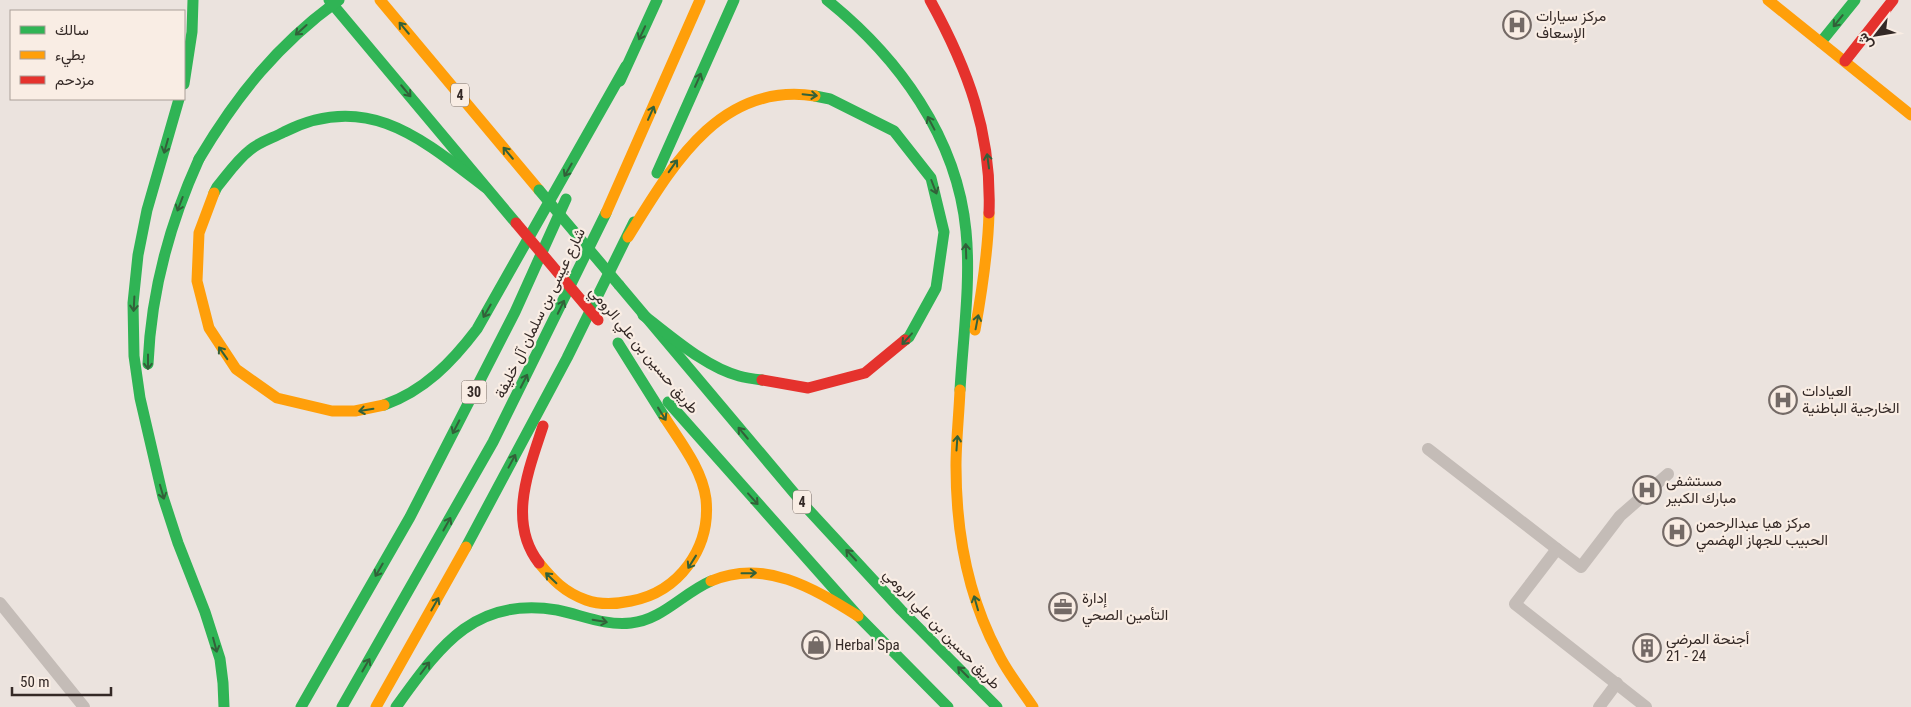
<svg xmlns="http://www.w3.org/2000/svg" width="1911" height="707" font-family="'Roboto Condensed',Vazirmatn,sans-serif">
  <style>
    .lines { fill: none; stroke-linecap: round; stroke-linejoin: round }
    .street { stroke: #c4bcb7; stroke-width: 12 }
    .fast { stroke: #30b455; stroke-width: 11 }
    .slow { stroke: #ff9f0a; stroke-width: 11 }
    .jam { stroke: #e5322d; stroke-width: 11 }
    .fast-bridge { stroke: #30b455; stroke-width: 11 }
    .jam-bridge { stroke: #e5322d; stroke-width: 11 }
    .oneway { stroke: #326139 }
    .labels { text-anchor: middle; dominant-baseline: central; stroke-width: 4.5; stroke-linejoin: round; paint-order: stroke }
    .shield { fill: #f9ede4; stroke: #6f645f; stroke-width: 1 }
    .shield-label { font-size: 14px; font-weight: bold; fill: #342926 }
    .poi-label { font-size: 15px; fill: #342926; stroke: #f9ede4; text-anchor: start }
    .street-label { font-size: 15px; fill: #342926; stroke: #f9ede4 }
  </style>
  <rect width="100%" height="100%" fill="#ebe3de"/>
  <g class="lines">
    <g class="street">
      <polyline points="1428,449 1557,549"/>
      <polyline points="0,603 84,707"/>
      <polyline points="1599,707 1617,683"/>
      <polyline points="1646,707 1515,604 1557,549 1581,567 1620,516 1668,474"/>
    </g>
    <g class="fast">
      <polyline points="329,0 516,223"/>
      <path d="M827 0C898 57 957 137 966 231 971 283 963 337 960 390"/>
      <polyline points="1821,42 1855,0"/>
      <polyline points="620,81 657,0"/>
      <polyline points="184,84 192,32 193,0"/>
      <polyline points="815,96 830,99 894,131 931,178 944,232 936,288 909,337 905,340"/>
      <polyline points="179,99 147,210 138,255 133,303 134,356 140,398 163,497 178,543 205,612 220,659 223,683 224,707"/>
      <polyline points="657,173 734,0"/>
      <path d="M214 193 217 187C227 175 237 160 250 150 259 142 273 138 284 132 367 90 422 139 486 188"/>
      <polyline points="619,285 805,506 901,610 997,707"/>
      <path d="M643 315C671 336 705 367 739 376 746 378 754 379 762 380"/>
      <polyline points="618,343 665,418"/>
      <path d="M148 364C151 291 169 225 199 159"/>
      <polyline points="668,402 858,616 948,707"/>
      <path d="M384 405C424 391 452 362 477 329L626 66"/>
      <polyline points="466,547 567,358 634,222"/>
      <polyline points="301,707 410,517 515,312 566,199"/>
      <polyline points="342,707 493,442 606,213"/>
      <path d="M396 707C439 648 473 596 557 610 582 615 605 626 631 623 662 620 683 593 711 581"/>
    </g>
    <g class="slow">
      <polyline points="380,0 539,190"/>
      <polyline points="1768,0 1911,115"/>
      <polyline points="214,193 199,233 197,281 209,328 236,369 277,398 332,411 355,411 384,405"/>
      <polyline points="606,213 700,0"/>
      <path d="M628 237C671 168 719 81 815 96"/>
      <path d="M975 330C982 291 988 253 989 213"/>
      <path d="M960 390C959 415 956 441 956 466 956 530 967 595 998 653 1007 672 1021 689 1033 707"/>
      <path d="M539 563C553 580 564 592 586 600 600 605 617 604 631 601 679 592 711 548 706 499 702 469 681 443 665 418"/>
      <path d="M711 581C764 558 813 588 858 616"/>
      <polyline points="376,707 466,547"/>
    </g>
    <g class="jam">
      <path d="M930 0C968 69 992 133 989 213"/>
      <polyline points="1845,61 1893,0"/>
      <polyline points="762,380 808,388 865,373 905,340"/>
      <path d="M539 563C507 522 529 469 543 426"/>
    </g>
    <g class="fast-bridge">
      <path d="M199 159C237 95 278 44 339 0"/>
      <polyline points="539,190 619,285"/>
    </g>
    <polyline class="jam-bridge" points="516,223 598,320"/>
  </g>
  <defs><path id="oneway-shaft" d="M-6 0H5M1.5-3L5.5 0L1.5 3" fill="none" stroke-width="1.6" stroke-linecap="round" stroke-linejoin="round" transform="scale(1.25)"/></defs>
  <g class="oneway">
    <use href="#oneway-shaft" transform="translate(1838 21) rotate(129)"/>
    <use href="#oneway-shaft" transform="translate(404 28) rotate(-130)"/>
    <use href="#oneway-shaft" transform="translate(301 30) rotate(138)"/>
    <use href="#oneway-shaft" transform="translate(642 33) rotate(115)"/>
    <use href="#oneway-shaft" transform="translate(698 80) rotate(-66)"/>
    <use href="#oneway-shaft" transform="translate(406 91) rotate(50)"/>
    <use href="#oneway-shaft" transform="translate(810 95) rotate(6)"/>
    <use href="#oneway-shaft" transform="translate(651 113) rotate(-66)"/>
    <use href="#oneway-shaft" transform="translate(931 123) rotate(-118)"/>
    <use href="#oneway-shaft" transform="translate(166 146) rotate(106)"/>
    <use href="#oneway-shaft" transform="translate(508 153) rotate(-130)"/>
    <use href="#oneway-shaft" transform="translate(988 161) rotate(-98)"/>
    <use href="#oneway-shaft" transform="translate(673 166) rotate(-55)"/>
    <use href="#oneway-shaft" transform="translate(568 170) rotate(120)"/>
    <use href="#oneway-shaft" transform="translate(934 187) rotate(69)"/>
    <use href="#oneway-shaft" transform="translate(180 204) rotate(111)"/>
    <use href="#oneway-shaft" transform="translate(966 251) rotate(-92)"/>
    <use href="#oneway-shaft" transform="translate(134 304) rotate(93)"/>
    <use href="#oneway-shaft" transform="translate(561 307) rotate(-64)"/>
    <use href="#oneway-shaft" transform="translate(487 311) rotate(120)"/>
    <use href="#oneway-shaft" transform="translate(977 322) rotate(-79)"/>
    <use href="#oneway-shaft" transform="translate(907 339) rotate(132)"/>
    <use href="#oneway-shaft" transform="translate(223 353) rotate(-125)"/>
    <use href="#oneway-shaft" transform="translate(148 362) rotate(90)"/>
    <use href="#oneway-shaft" transform="translate(524 381) rotate(-63)"/>
    <use href="#oneway-shaft" transform="translate(366 410) rotate(171)"/>
    <use href="#oneway-shaft" transform="translate(662 414) rotate(58)"/>
    <use href="#oneway-shaft" transform="translate(456 427) rotate(117)"/>
    <use href="#oneway-shaft" transform="translate(743 433) rotate(-130)"/>
    <use href="#oneway-shaft" transform="translate(957 443) rotate(-86)"/>
    <use href="#oneway-shaft" transform="translate(512 461) rotate(-62)"/>
    <use href="#oneway-shaft" transform="translate(162 492) rotate(74)"/>
    <use href="#oneway-shaft" transform="translate(753 499) rotate(48)"/>
    <use href="#oneway-shaft" transform="translate(447 524) rotate(-61)"/>
    <use href="#oneway-shaft" transform="translate(851 555) rotate(-133)"/>
    <use href="#oneway-shaft" transform="translate(692 562) rotate(122)"/>
    <use href="#oneway-shaft" transform="translate(379 570) rotate(120)"/>
    <use href="#oneway-shaft" transform="translate(749 573) rotate(-1)"/>
    <use href="#oneway-shaft" transform="translate(551 578) rotate(-136)"/>
    <use href="#oneway-shaft" transform="translate(976 603) rotate(-106)"/>
    <use href="#oneway-shaft" transform="translate(435 604) rotate(-60)"/>
    <use href="#oneway-shaft" transform="translate(600 621) rotate(10)"/>
    <use href="#oneway-shaft" transform="translate(215 645) rotate(75)"/>
    <use href="#oneway-shaft" transform="translate(366 665) rotate(-60)"/>
    <use href="#oneway-shaft" transform="translate(425 668) rotate(-53)"/>
    <use href="#oneway-shaft" transform="translate(963 672) rotate(-135)"/>
  </g>
  <defs>
    <symbol id="hospital-ring" viewBox="-11 -11 22 22"><circle r="9.5" fill="#f9ede4" stroke="#746a66" stroke-width="1.5"/><path d="M-5-5h3v3.5h4V-5h3V5h-3V1.5h-4V5h-3Z" fill="#746a66"/></symbol>
    <symbol id="office-ring" viewBox="-11 -11 22 22"><circle r="9.5" fill="#f9ede4" stroke="#746a66" stroke-width="1.5"/><path d="M-6-3h4V-5.5h4V-3h4V5H-6ZM-1-4.5V-3h2v-1.5ZM-6 0V1H6V0Z" fill="#746a66"/></symbol>
    <symbol id="shop-ring" viewBox="-11 -11 22 22"><circle r="9.5" fill="#f9ede4" stroke="#746a66" stroke-width="1.5"/><path d="M-5-2.5h2.3a2.7 3.5 0 0 1 5.4 0H5L5.5 6h-11ZM-1.5-2.5h3a1.5 2.3 0 0 0-3 0Z" fill="#746a66"/></symbol>
    <symbol id="building-ring" viewBox="-11 -11 22 22"><circle r="9.5" fill="#f9ede4" stroke="#746a66" stroke-width="1.5"/><path d="M-4-6H4V6H1V3H-1V6H-4ZM-2.5-4.3h1.7v1.8h-1.7ZM.8-4.3h1.7v1.8H.8ZM-2.5-1h1.7V.8h-1.7ZM.8-1h1.7V.8H.8Z" fill="#746a66"/></symbol>
  </defs>
  <g fill-rule="evenodd">
    <use href="#hospital-ring" x="1501" y="9" width="32" height="32"/>
    <use href="#hospital-ring" x="1767" y="384" width="32" height="32"/>
    <use href="#hospital-ring" x="1631" y="474" width="32" height="32"/>
    <use href="#hospital-ring" x="1661" y="516" width="32" height="32"/>
    <use href="#office-ring" x="1047" y="591" width="32" height="32"/>
    <use href="#shop-ring" x="800" y="629" width="32" height="32"/>
    <use href="#building-ring" x="1631" y="632" width="32" height="32"/>
  </g>
  <g class="labels">
    <g class="shield">
      <rect x="451" y="83.5" width="18" height="23" rx="4"/>
      <rect x="461.5" y="380.5" width="25" height="23" rx="4"/>
      <rect x="793" y="490.5" width="18" height="23" rx="4"/>
    </g>
    <g class="shield-label">
      <text x="460" y="95">4</text>
      <text x="474" y="392">30</text>
      <text x="802" y="502">4</text>
    </g>
    <g class="poi-label">
      <text x="1536" y="16">مركز سيارات<tspan x="1536" dy="17">الإسعاف</tspan></text>
      <text x="1802" y="391">العيادات<tspan x="1802" dy="17">الخارجية الباطنية</tspan></text>
      <text x="1666" y="481">مستشفى<tspan x="1666" dy="17">مبارك الكبير</tspan></text>
      <text x="1696" y="523">مركز هيا عبدالرحمن<tspan x="1696" dy="17">الحبيب للجهاز الهضمي</tspan></text>
      <text x="1082" y="598">إدارة<tspan x="1082" dy="17">التأمين الصحي</tspan></text>
      <text x="1666" y="639">أجنحة المرضى<tspan x="1666" dy="17">21 - 24</tspan></text>
      <text x="835" y="645">Herbal Spa</text>
    </g>
    <g class="street-label">
      <text transform="translate(540 313) rotate(-64)">شارع عيسى بن سلمان آل خليفة</text>
      <text transform="translate(644 350) rotate(50)">طريق حسين بن علي الرومي</text>
      <text transform="translate(942 629) rotate(46)">طريق حسين بن علي الرومي</text>
    </g>
  </g>
  <rect x="10" y="10" width="175" height="90" fill="#f9ede4" stroke="#aa9f98"/>
  <rect x="20" y="26" width="25" height="8" fill="#30b455" stroke="#aa9f98"/>
  <text x="55" y="35" font-size="15" fill="#342926">سالك</text>
  <rect x="20" y="51" width="25" height="8" fill="#ff9f0a" stroke="#aa9f98"/>
  <text x="55" y="60" font-size="15" fill="#342926">بطيء</text>
  <rect x="20" y="76" width="25" height="8" fill="#e5322d" stroke="#aa9f98"/>
  <text x="55" y="85" font-size="15" fill="#342926">مزدحم</text>
  <g transform="translate(1876 35) rotate(239)" stroke="#f9ede4" stroke-width="4" paint-order="stroke">
  <path d="M0-4L9 19L0 12L-9 19Z" fill="#342926"/>
  <text y="-8" font-size="14" font-weight="bold" text-anchor="middle" fill="#342926">ش</text>
  </g>
  <path d="M12 687v8h99v-8" fill="none" stroke="#342926" stroke-width="2.5"/>
  <text x="20" y="687" font-size="15" fill="#342926" stroke="#f9ede4" stroke-width="4" paint-order="stroke">50 m</text>
</svg>
